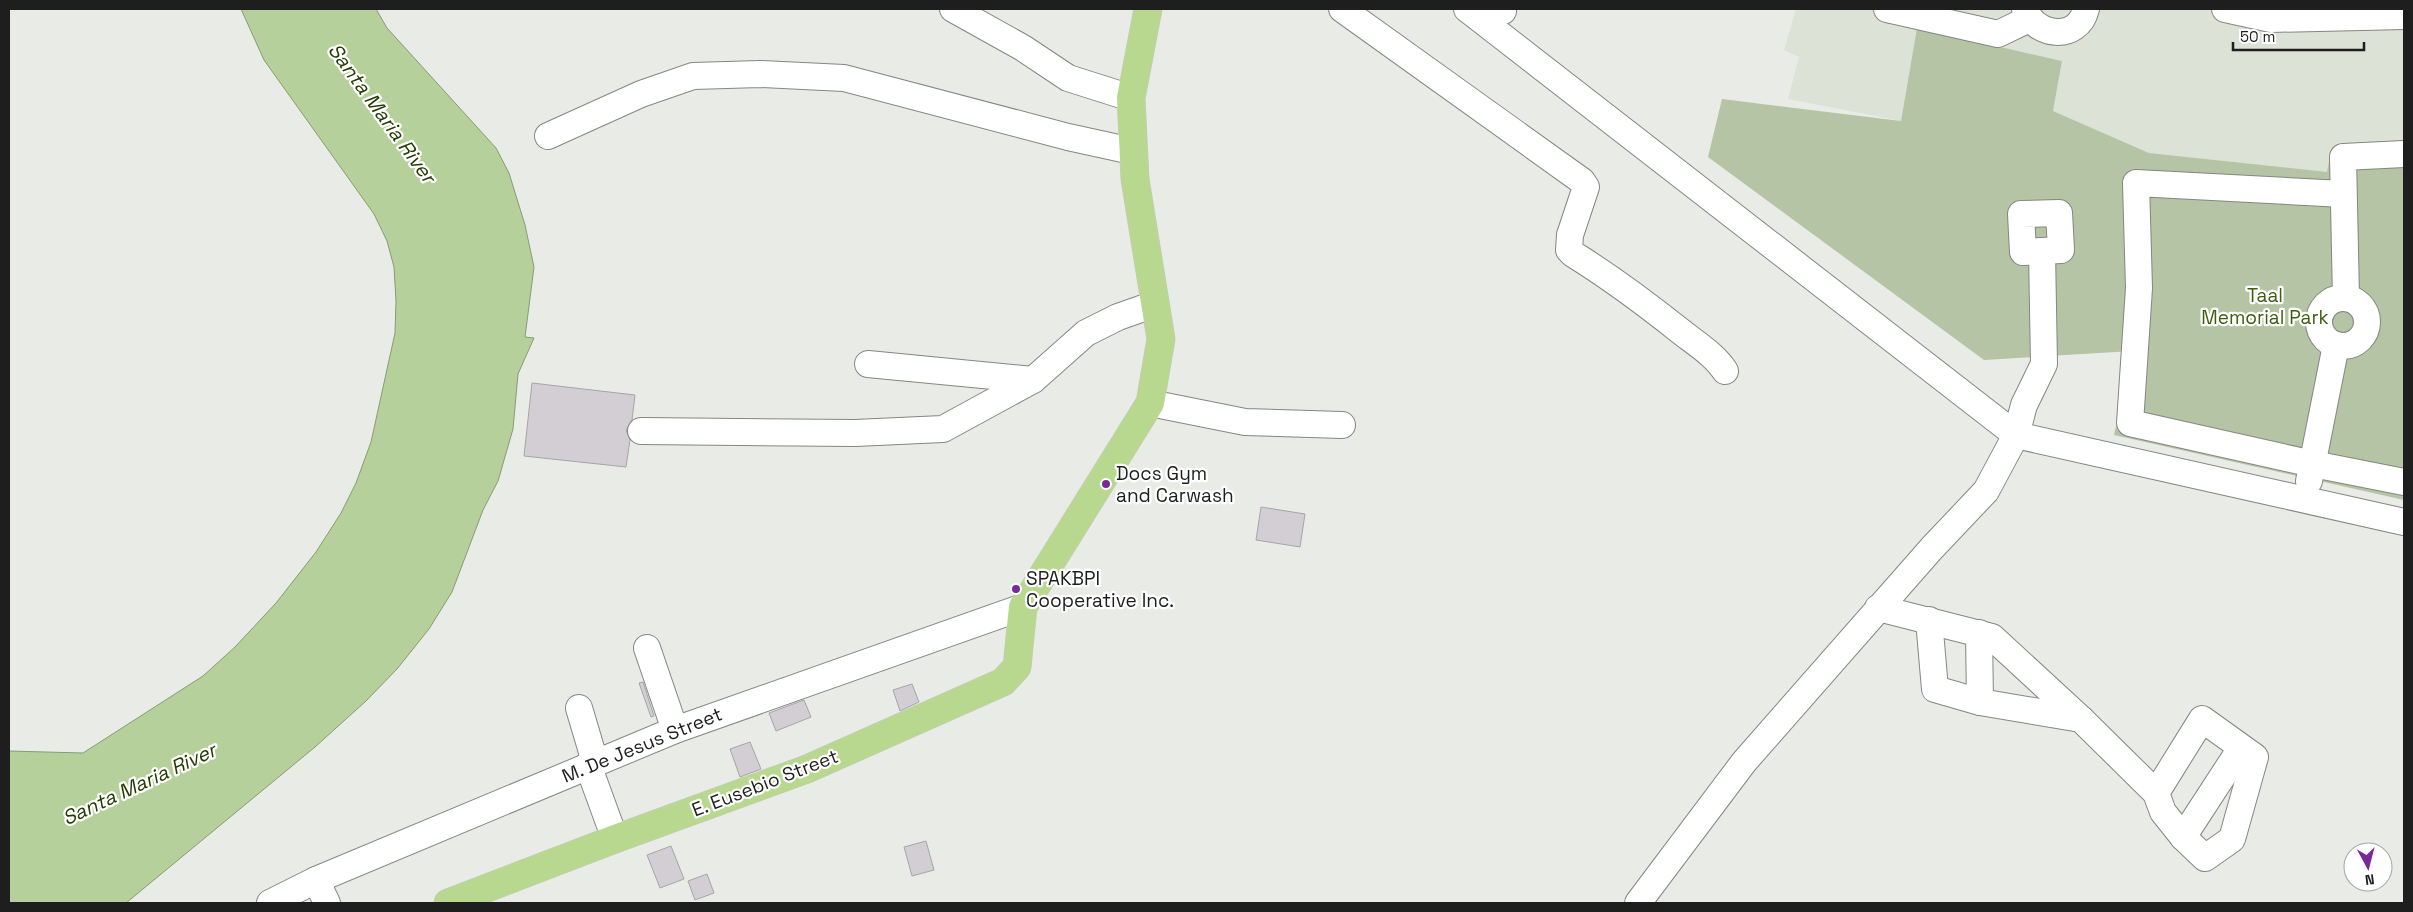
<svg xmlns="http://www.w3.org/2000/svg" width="2413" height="912" font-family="'Space Grotesk',sans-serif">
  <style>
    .built { fill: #dce2d6 }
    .green { fill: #b4c4a4 }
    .water { fill: #b5d09b; stroke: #879b75 }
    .building { fill: #d2ced3; stroke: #a7a4a9 }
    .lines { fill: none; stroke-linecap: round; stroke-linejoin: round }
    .minor-casing { stroke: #848782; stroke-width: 28 }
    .major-casing { stroke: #c9c9c9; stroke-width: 29 }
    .minor { stroke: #fff; stroke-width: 26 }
    .major { stroke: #b9d88f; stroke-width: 28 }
    .poi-dot { fill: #7a299a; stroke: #fff; stroke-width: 2 }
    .labels { text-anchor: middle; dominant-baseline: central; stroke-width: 4.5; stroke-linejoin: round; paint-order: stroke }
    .park-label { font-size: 19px; fill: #3e5c0f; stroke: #fff }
    .poi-label { font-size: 19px; fill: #1d1e1d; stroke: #fff; text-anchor: start }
    .street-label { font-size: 19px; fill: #1d1e1d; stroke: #fff }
    .water-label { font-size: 20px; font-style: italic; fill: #243a00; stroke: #fff }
  </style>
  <rect width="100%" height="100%" fill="#e9ece6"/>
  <polygon class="built" points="1796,9 2404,9 2404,142 2327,172 2149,153 2053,111 2062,61 1917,29 1901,121 1788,99 1799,57 1784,50"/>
  <polygon class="green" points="1917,28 2062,61 2053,111 2149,153 2327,172 2332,147 2404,142 2404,500 2114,435 2133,351 1984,360 1708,157 1722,99 1901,121"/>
  <polygon class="water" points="241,9 376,9 387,28 496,148 509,173 525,225 534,267 525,337 534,338 518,374 513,429 498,481 483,510 452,592 429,629 397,669 366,701 315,747 126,903 9,903 9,751 83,753 203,676 235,647 276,603 316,552 341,513 356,483 371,442 395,333 396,301 394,267 387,241 374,214 264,60"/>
  <g class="building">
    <polygon points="532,383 635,395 632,420 626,430 630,440 626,467 524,456"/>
    <polygon points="1261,507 1305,514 1300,547 1256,540"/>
    <polygon points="643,682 654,716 651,717 639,683"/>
    <polygon points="912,684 919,702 900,711 893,690"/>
    <polygon points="804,700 811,717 776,731 769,713"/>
    <polygon points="750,742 761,769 740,777 730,749"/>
    <polygon points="926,841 934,870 912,876 904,847"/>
    <polygon points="671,846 684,879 660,888 647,855"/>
    <polygon points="707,874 714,893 695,900 688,881"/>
  </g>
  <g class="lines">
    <defs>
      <g id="minor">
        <polyline points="953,9 1023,48 1068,78 1131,98"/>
        <path d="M1342 9 1582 181 1586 187 1570 235 1569 250 1573 254C1610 277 1645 303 1679 330 1695 343 1714 354 1725 371"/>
        <polyline points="1467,9 2016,435 2024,405 2044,364 2042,251"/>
        <polyline points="1500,9 1503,11"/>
        <polyline points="1887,9 1998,34 2029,19"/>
        <path d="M2025 9C2035 37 2078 42 2086 9"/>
        <polyline points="2225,9 2271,19 2404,16"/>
        <polyline points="548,136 641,94 693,76 760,74 844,78 1068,137 1132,151"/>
        <polyline points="2343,194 2136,183 2139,288 2130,423 2313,464 2404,482"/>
        <polygon points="2059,213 2061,250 2023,252 2021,214"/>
        <polyline points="2346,297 2343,157 2404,154"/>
        <circle cx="2343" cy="322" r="24"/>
        <polyline points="868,364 1033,380"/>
        <polyline points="1150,403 1245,422 1342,425"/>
        <polyline points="641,431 855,433 943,429 1033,380 1086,333 1118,317 1155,304"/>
        <polyline points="2309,481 2336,345"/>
        <polyline points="1878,608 1992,637 2081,719 2156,793 2163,812 2183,837 2205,858 2232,839 2255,757 2202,719 2156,793"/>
        <polyline points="1929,620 1935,689 1980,702 2081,719"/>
        <polyline points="1979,633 1980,702"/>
        <polyline points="647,648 675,730"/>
        <polyline points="579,708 595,762"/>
        <polyline points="588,765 615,839"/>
        <polyline points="2183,837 2241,748"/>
        <polyline points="316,880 327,903"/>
        <polyline points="270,903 316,880 675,730 1023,607"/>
        <polyline points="1638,903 1744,762 1932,548 1986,491 2016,435 2404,522"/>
      </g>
      <polyline id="major" points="448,903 615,839 807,769 1003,682 1017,667 1023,607 1150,403 1161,339 1135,179 1131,98 1148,9"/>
    </defs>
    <use href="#minor" class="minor-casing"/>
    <use href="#major" class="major-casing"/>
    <use href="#minor" class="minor"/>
    <use href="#major" class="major"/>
  </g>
  <g class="poi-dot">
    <circle cx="1106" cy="484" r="5"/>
    <circle cx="1016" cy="589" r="5"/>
  </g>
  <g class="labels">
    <g class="park-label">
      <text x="2265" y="295">Taal<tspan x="2265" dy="22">Memorial Park</tspan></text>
    </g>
    <g class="poi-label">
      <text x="1116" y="473">Docs Gym<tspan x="1116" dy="22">and Carwash</tspan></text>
      <text x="1026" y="578">SPAKBPI<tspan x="1026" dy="22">Cooperative Inc.</tspan></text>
    </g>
    <g class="street-label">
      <text transform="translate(642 745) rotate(-22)">M. De Jesus Street</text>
      <text transform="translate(765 783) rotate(-21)">E. Eusebio Street</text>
    </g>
    <g class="water-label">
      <text transform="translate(382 113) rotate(54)">Santa Maria River</text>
      <text transform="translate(139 784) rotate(-25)">Santa Maria River</text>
    </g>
  </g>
  <rect width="2413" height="912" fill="none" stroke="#1d1e1d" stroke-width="20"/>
  <g transform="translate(2368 867) rotate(173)"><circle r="24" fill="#ffffff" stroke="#a5a5a5"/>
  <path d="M0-4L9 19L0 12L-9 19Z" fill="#7a299a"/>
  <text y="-8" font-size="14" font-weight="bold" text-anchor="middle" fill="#1d1e1d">N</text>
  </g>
  <path d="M2233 42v8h131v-8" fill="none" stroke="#1d1e1d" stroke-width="2.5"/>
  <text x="2240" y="42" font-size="15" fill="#1d1e1d" stroke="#ffffff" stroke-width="4" paint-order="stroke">50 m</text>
</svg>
